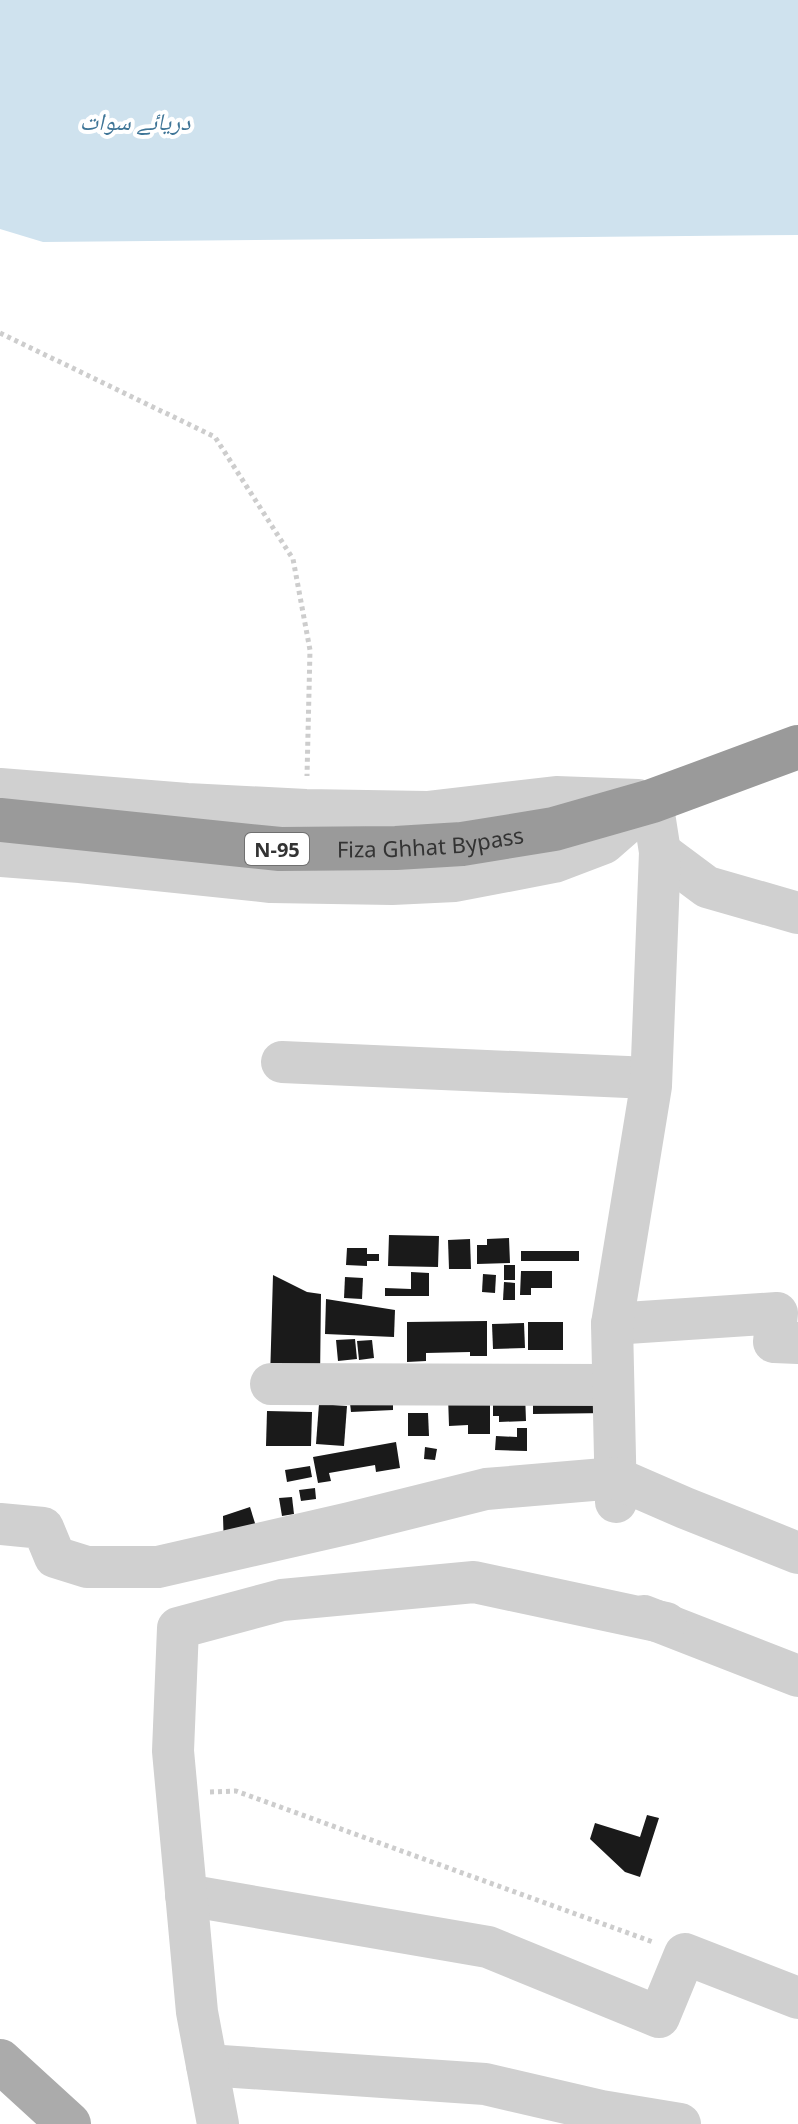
<svg xmlns="http://www.w3.org/2000/svg" width="798" height="2124" font-family="'Noto Sans','Noto Naskh Arabic',sans-serif">
  <style>
    .water { fill: #cfe2ee }
    .building { fill: #1a1a1a }
    .lines { fill: none; stroke-linecap: round; stroke-linejoin: round }
    .path { stroke: #cdcdcd; stroke-width: 5; stroke-dasharray: 4 4; stroke-linecap: butt }
    .minor { stroke: #d0d0d0; stroke-width: 42 }
    .major { stroke: #ababab; stroke-width: 44 }
    .highway { stroke: #9a9a9a; stroke-width: 44 }
    .labels { text-anchor: middle; dominant-baseline: central; stroke-width: 8; stroke-linejoin: round; paint-order: stroke }
    .shield { fill: #fff; stroke: #707070; stroke-width: 2 }
    .shield-label { font-size: 20px; font-weight: bold; fill: #333 }
    .street-label { font-size: 22px; fill: #333; stroke: #fff }
    .water-label { font-size: 24px; font-style: italic; fill: #3f7597; stroke: #fff }
  </style>
  <rect width="100%" height="100%" fill="#fff"/>
  <polygon class="water" points="0,0 798,0 798,235 43,242 0,229"/>
  <g class="building">
    <polygon points="389,1235 439,1236 438,1267 388,1266"/>
    <polygon points="509,1238 510,1263 477,1264 477,1245 487,1245 487,1239"/>
    <polygon points="470,1239 471,1269 449,1269 448,1240"/>
    <polygon points="347,1248 367,1248 367,1254 379,1254 379,1261 367,1261 367,1266 346,1265"/>
    <rect x="521" y="1251" width="58" height="10"/>
    <rect x="504" y="1265" width="11" height="15"/>
    <polygon points="521,1271 552,1271 552,1288 531,1288 531,1295 520,1295"/>
    <polygon points="411,1272 429,1273 429,1296 385,1296 385,1288 411,1289"/>
    <polygon points="483,1274 496,1275 495,1293 482,1292"/>
    <polygon points="273,1275 307,1292 321,1294 320,1380 270,1379"/>
    <polygon points="345,1277 363,1278 362,1299 344,1298"/>
    <polygon points="504,1282 515,1283 515,1300 503,1300"/>
    <polygon points="326,1299 395,1310 394,1337 325,1334"/>
    <polygon points="487,1321 487,1356 470,1356 470,1352 426,1353 426,1361 407,1362 407,1322"/>
    <rect x="528" y="1322" width="35" height="28"/>
    <polygon points="524,1323 525,1348 493,1349 492,1324"/>
    <polygon points="355,1339 357,1359 338,1361 336,1340"/>
    <polygon points="372,1340 374,1358 359,1360 357,1341"/>
    <polygon points="608,1391 608,1413 533,1414 533,1392"/>
    <polygon points="393,1392 393,1410 351,1412 349,1394"/>
    <polygon points="525,1393 526,1421 499,1422 499,1416 493,1416 493,1403"/>
    <polygon points="448,1396 490,1396 490,1434 468,1434 468,1425 449,1426"/>
    <polygon points="319,1404 347,1406 344,1446 316,1444"/>
    <polygon points="267,1411 312,1412 311,1446 266,1446"/>
    <polygon points="408,1413 428,1413 429,1436 408,1436"/>
    <polygon points="517,1428 527,1428 527,1451 495,1450 496,1436 517,1437"/>
    <polygon points="396,1442 400,1468 376,1472 375,1465 329,1473 331,1481 318,1483 313,1457"/>
    <polygon points="425,1447 437,1449 435,1460 424,1459"/>
    <polygon points="310,1466 312,1477 287,1482 285,1470"/>
    <polygon points="315,1488 316,1499 301,1501 299,1490"/>
    <polygon points="292,1497 294,1514 282,1516 279,1498"/>
    <polygon points="250,1507 258,1533 224,1549 223,1516"/>
    <polygon points="647,1815 659,1818 640,1877 625,1872 590,1839 595,1823 640,1837"/>
  </g>
  <g class="lines">
    <g class="path">
      <polyline points="0,333 215,437 293,559 310,650 307,776"/>
      <polyline points="210,1792 236,1791 653,1942"/>
    </g>
    <g class="minor">
      <polyline points="0,789 187,804 306,810 427,812 556,797 638,800"/>
      <polyline points="660,852 707,887 798,913"/>
      <polyline points="0,856 80,862 271,882 392,884 455,881 554,862 604,843 652,801"/>
      <polyline points="282,1062 650,1078"/>
      <polyline points="612,1324 777,1313 774,1342 798,1343"/>
      <polyline points="271,1384 613,1385"/>
      <polyline points="616,1502 612,1324 651,1086 660,852 652,801"/>
      <polyline points="0,1524 43,1528 55,1557 87,1567 158,1567 350,1523 486,1489 616,1478 685,1508 798,1553"/>
      <polyline points="644,1616 798,1676"/>
      <polyline points="186,1895 488,1947 659,2017 685,1954 798,1998"/>
      <polyline points="207,2065 485,2084 601,2111 680,2124"/>
      <polyline points="218,2124 197,2012 173,1751 178,1628 282,1600 474,1582 666,1623"/>
    </g>
    <polyline class="major" points="0,2061 69,2124"/>
    <path class="highway" id="s1" d="M0 820 280 849 396 848 462 844 554 829 652 801 798 747"/>
  </g>
  <g class="labels">
    <rect class="shield" x="245" y="833" width="64" height="32" rx="6"/>
    <g class="shield-label">
      <text x="277" y="849">N-95</text>
    </g>
    <g class="street-label">
      <text stroke="none"><textPath href="#s1" startOffset="432">Fiza Ghhat Bypass</textPath></text>
    </g>
    <g class="water-label">
      <text x="135" y="120">دریائے سوات</text>
    </g>
  </g>
</svg>
